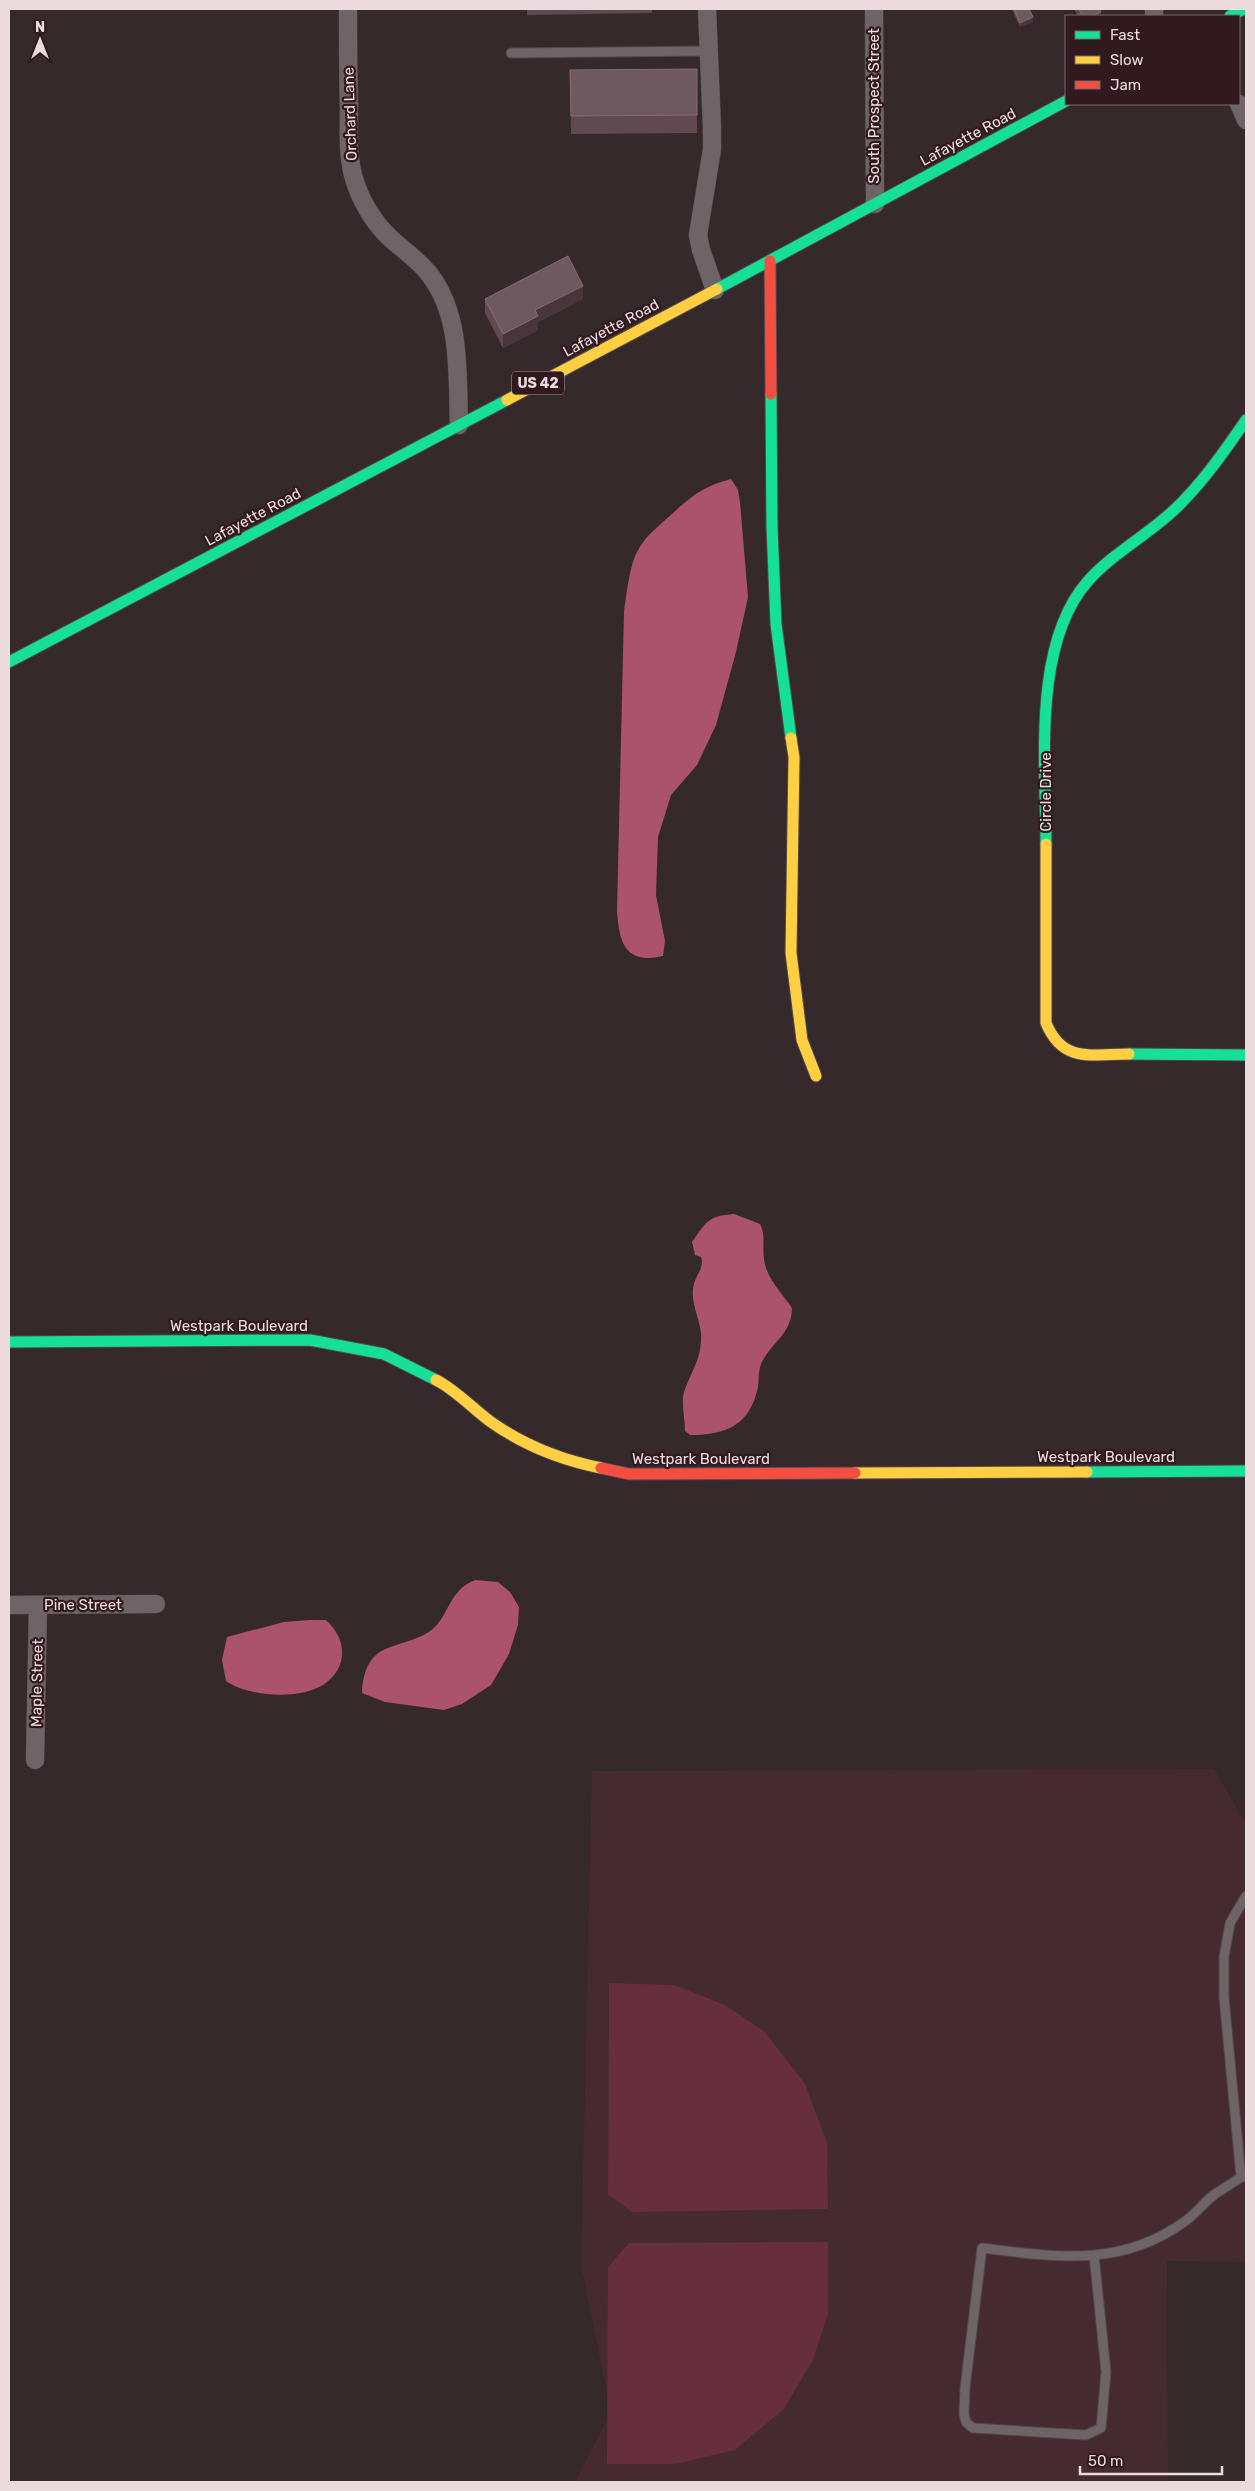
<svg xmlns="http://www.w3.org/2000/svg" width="1255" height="2491" font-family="Rubik,sans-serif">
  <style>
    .built { fill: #462a31 }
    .green { fill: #662e3f }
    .water { fill: #ab526c }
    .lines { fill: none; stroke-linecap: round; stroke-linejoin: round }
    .lane-casing { stroke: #524749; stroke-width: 11 }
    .street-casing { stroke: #524749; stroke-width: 19 }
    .fast-casing { stroke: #524749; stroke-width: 13 }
    .slow-casing { stroke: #524749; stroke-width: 13 }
    .jam-casing { stroke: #524749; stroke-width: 13 }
    .lane { stroke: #6e6366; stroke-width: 9 }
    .street { stroke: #6e6366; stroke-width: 18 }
    .fast { stroke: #16e098; stroke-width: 11 }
    .slow { stroke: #ffcf43; stroke-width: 11 }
    .jam { stroke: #f24e42; stroke-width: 11 }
    .wall { fill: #604951 }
    .shaded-wall { fill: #48363c }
    .building { fill: #6f5960; stroke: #826d74 }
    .labels { text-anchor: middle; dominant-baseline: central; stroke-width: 4.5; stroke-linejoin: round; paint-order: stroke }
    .shield { fill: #30191f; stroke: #b4a1a5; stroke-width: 1 }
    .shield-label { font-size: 14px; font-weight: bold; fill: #ecdbde }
    .street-label { font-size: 15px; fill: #ecdbde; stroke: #30191f }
  </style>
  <rect width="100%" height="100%" fill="#35292c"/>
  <polygon class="built" points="1214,1769 1246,1824 1246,2262 1167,2261 1168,2482 575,2482 611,2412 581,2265 592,1771"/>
  <g class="green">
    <polygon points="609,1983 674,1985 725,2005 765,2032 805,2084 827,2143 828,2209 632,2212 608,2194"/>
    <polygon points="828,2242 828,2314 813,2360 783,2410 735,2450 675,2464 607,2464 608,2267 629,2243"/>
  </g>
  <g class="water">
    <path d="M731 479 738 490 740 502 748 597 736 652 716 725 697 765 671 795 658 837 656 895 665 941 663 956C625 965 619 942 617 911L624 612C626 597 630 564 637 552 645 537 652 532 664 521 689 499 698 488 731 479Z"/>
    <path d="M734 1214 760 1224C766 1235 762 1247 764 1259 766 1278 782 1293 792 1308 792 1332 774 1341 763 1360 758 1369 759 1377 758 1387 750 1425 727 1435 690 1435L685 1431C685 1419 681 1404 684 1392 690 1374 700 1361 701 1341 703 1324 691 1307 693 1289 694 1276 705 1269 701 1257L695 1255 692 1242C707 1221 708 1216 734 1214Z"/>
    <path d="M475 1580 498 1582 510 1592 519 1607 518 1625 509 1654 491 1685 462 1704 444 1710 385 1702 362 1693C362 1680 366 1663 377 1654 387 1645 415 1642 430 1631 450 1617 447 1591 475 1580Z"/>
    <path d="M309 1620H326C347 1639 349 1668 323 1685 298 1700 249 1697 226 1681L222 1660 227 1637 284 1622Z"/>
  </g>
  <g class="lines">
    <defs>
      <g id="lane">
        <polyline points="511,53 708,51"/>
        <polyline points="1241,2177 1224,1997 1224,1957 1230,1923 1246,1896"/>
        <path d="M1094 2255 1106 2372 1101 2428 1086 2435 973 2428 966 2422 964 2414 965 2388 982 2248C1056 2257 1120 2268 1184 2222 1196 2214 1204 2202 1215 2194 1224 2188 1233 2183 1241 2177H1246"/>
      </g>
      <g id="street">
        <path d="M348 9C348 42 348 74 349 107 349 132 347 158 355 182 363 206 378 229 397 244 409 254 421 263 430 275 462 317 457 376 459 425"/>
        <polyline points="707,9 712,128 712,149 698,235 701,250 715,290"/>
        <polyline points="874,9 875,204"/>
        <polyline points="1154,16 1154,9"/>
        <polyline points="1239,104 1246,120"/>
        <polyline points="9,1605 156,1604"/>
        <polyline points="35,1760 38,1605"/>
      </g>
      <g id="fast">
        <polyline points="1230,16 1244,9"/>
        <polyline points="717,289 1066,101"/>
        <polyline points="771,394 772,527 776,624 791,738"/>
        <polyline points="9,662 507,400"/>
        <path d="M1046 844C1046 765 1032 644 1088 581 1112 554 1146 536 1173 511 1201 485 1224 452 1246 420"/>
        <polyline points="1129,1054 1246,1055"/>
        <polyline points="9,1342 310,1340 384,1354 436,1380"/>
        <polyline points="1087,1472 1246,1471"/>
      </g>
      <g id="slow">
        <polyline points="507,400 717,289"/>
        <polyline points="791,738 794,757 791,953 802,1040 816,1076"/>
        <path d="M1046 844V1023C1063 1064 1092 1054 1129 1054"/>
        <path d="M436 1380C456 1390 473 1409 491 1422 525 1446 561 1460 601 1468"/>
        <polyline points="855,1473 1087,1472"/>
      </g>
      <g id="jam">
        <polyline points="770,261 771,394"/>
        <polyline points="601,1468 629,1474 855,1473"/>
      </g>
    </defs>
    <use href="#lane" class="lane-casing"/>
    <use href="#street" class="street-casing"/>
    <use href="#fast" class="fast-casing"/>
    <use href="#slow" class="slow-casing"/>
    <use href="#jam" class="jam-casing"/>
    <use href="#lane" class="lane"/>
    <use href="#street" class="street"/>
    <use href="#fast" class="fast"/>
    <use href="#slow" class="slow"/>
    <use href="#jam" class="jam"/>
  </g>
  <g class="wall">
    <polygon points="527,9 652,9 652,13 527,15"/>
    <polygon points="1012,9 1029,9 1033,22 1020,27"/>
    <polygon points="1074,9 1100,9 1101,16 1078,16"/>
    <polygon points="697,69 697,133 571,134 570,70"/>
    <polygon points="485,299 583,299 538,322 538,330 503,348 485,313"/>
  </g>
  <g class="shaded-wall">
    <polygon points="1098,9 1100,9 1101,16 1091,16"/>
    <polygon points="1033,17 1033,22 1020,27 1020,23"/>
    <polygon points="583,286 583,299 538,322 538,330 503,348 503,334 535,310"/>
  </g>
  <g class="building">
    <polygon points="1014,9 1029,9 1033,17 1020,23"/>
    <polygon points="1079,9 1100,9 1101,12 1091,16 1085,16 1083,13 1081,14"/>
    <polygon points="697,69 697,115 571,116 570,70"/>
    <polygon points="568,256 583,286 535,310 538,316 503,334 485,299"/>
  </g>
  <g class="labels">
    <rect class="shield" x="512" y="371.5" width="52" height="23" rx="4"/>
    <g class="shield-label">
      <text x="538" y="383">US 42</text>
    </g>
    <g class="street-label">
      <text transform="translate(874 106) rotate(-90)">South Prospect Street</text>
      <text transform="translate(350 114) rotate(-92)">Orchard Lane</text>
      <text transform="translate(968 137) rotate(-28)">Lafayette Road</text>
      <text transform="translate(611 328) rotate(-28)">Lafayette Road</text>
      <text transform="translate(253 517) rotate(-28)">Lafayette Road</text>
      <text transform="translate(1046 792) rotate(-90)">Circle Drive</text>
      <text x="239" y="1326">Westpark Boulevard</text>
      <text x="1106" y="1457">Westpark Boulevard</text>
      <text x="701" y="1459">Westpark Boulevard</text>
      <text x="83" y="1605">Pine Street</text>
      <text transform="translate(37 1683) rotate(-89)">Maple Street</text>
    </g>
  </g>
  <rect width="1255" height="2491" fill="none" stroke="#ecdbde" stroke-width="20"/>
  <rect x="1065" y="15" width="175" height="90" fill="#30191f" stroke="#7b676b"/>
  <rect x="1075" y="31" width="25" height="8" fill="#16e098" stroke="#7b676b"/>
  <text x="1110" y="40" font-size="15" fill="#ecdbde">Fast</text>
  <rect x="1075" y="56" width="25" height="8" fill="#ffcf43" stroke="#7b676b"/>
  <text x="1110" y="65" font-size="15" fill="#ecdbde">Slow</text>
  <rect x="1075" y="81" width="25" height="8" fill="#f24e42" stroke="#7b676b"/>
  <text x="1110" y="90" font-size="15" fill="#ecdbde">Jam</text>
  <g transform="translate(40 40)" stroke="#30191f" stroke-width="4" paint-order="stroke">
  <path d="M0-4L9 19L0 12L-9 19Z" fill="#ecdbde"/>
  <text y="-8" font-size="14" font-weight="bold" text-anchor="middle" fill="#ecdbde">N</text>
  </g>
  <path d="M1080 2466v8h142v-8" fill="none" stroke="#ecdbde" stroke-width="2.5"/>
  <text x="1088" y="2466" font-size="15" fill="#ecdbde" stroke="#30191f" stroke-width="4" paint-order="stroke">50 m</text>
</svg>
